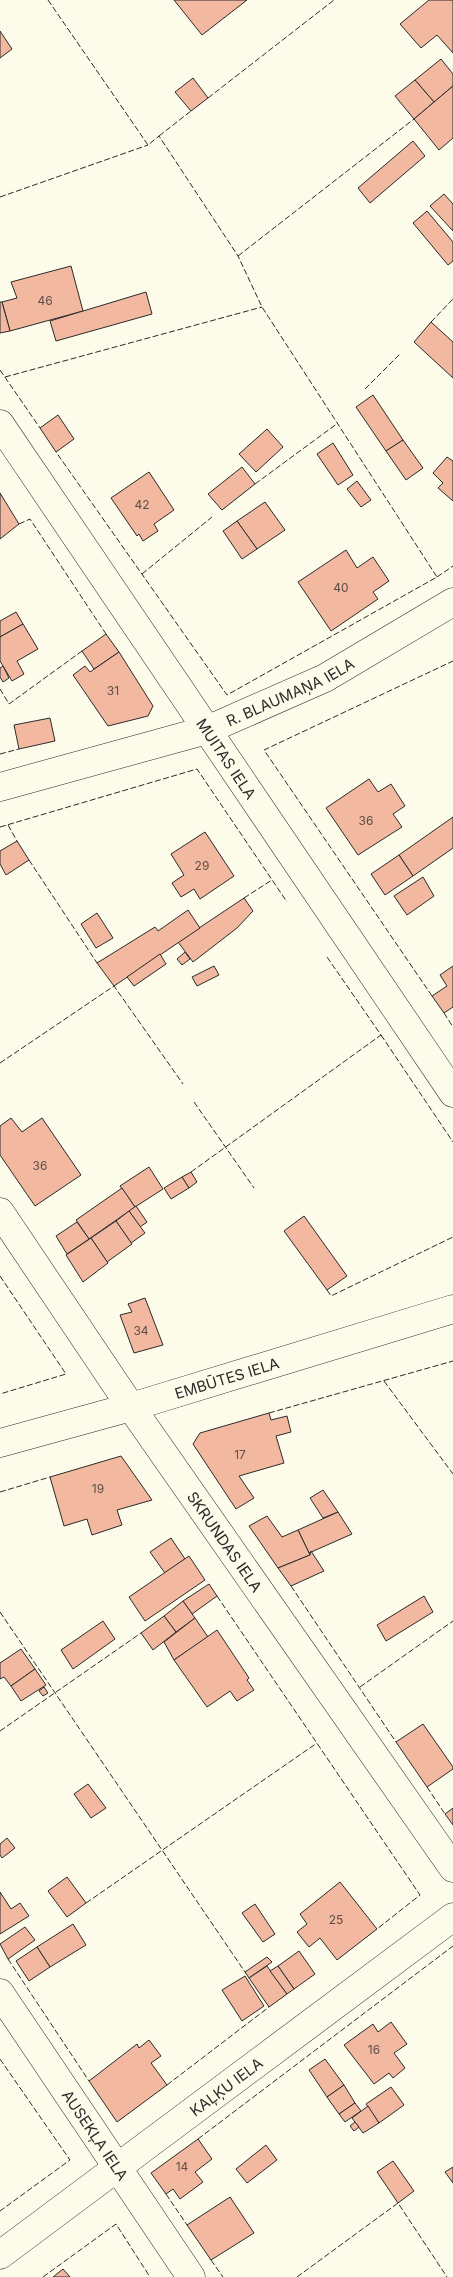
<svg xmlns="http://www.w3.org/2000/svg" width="453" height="2277" font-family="Inter,sans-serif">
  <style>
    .building { fill: #f2b8a0; stroke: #2b2b2b }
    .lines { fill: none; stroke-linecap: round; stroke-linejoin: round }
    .street-casing { stroke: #2b2b2b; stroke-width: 29 }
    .secondary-casing { stroke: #2b2b2b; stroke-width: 29 }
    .street { stroke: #fdfbea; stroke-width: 28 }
    .secondary { stroke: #fdfbea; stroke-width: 28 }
    .fence { stroke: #2b2b2b; stroke-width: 1; stroke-dasharray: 6 2.5; stroke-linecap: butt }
    .labels { text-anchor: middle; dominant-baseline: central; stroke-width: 4; stroke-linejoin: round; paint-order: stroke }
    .number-label { font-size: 12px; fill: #5d4e48 }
    .street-label { font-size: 15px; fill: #2b2b2b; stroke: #fdfbea }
  </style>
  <rect width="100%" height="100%" fill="#fdfbea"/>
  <g class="building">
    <polygon points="174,0 247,0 202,35"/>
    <polygon points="429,0 453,0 453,53 437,35 421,48 400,24"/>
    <polygon points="0,31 12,49 0,58"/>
    <polygon points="441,59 453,74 453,86 434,102 415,80"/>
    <polygon points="193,78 208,98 191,111 175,92"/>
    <polygon points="415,80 434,102 414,119 395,96"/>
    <polygon points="453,86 453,138 439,150 414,119"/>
    <polygon points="413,141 425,156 370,203 358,188"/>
    <polygon points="444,194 453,204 453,231 430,206"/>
    <polygon points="427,211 453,242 453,261 448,265 413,223"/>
    <polygon points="71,266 83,311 10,331 2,302 17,298 11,282"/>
    <polygon points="146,292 152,314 56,341 50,321"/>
    <polygon points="0,302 2,302 10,331 0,333"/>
    <polygon points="431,322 453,342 453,378 414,342"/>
    <polygon points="373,395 403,440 386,451 356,407"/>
    <polygon points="58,415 74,439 56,452 40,428"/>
    <polygon points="267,429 283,447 256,472 239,454"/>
    <polygon points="403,440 423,468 406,480 386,451"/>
    <polygon points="333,443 353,475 338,485 317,454"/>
    <polygon points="447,457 453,461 453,501 438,488 443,483 433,473"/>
    <polygon points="242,467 255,484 222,510 208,494"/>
    <polygon points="149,472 174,510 154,524 158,531 143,541 139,534 137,536 111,498"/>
    <polygon points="357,481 371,500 361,507 347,489"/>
    <polygon points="0,493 19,524 0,539"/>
    <polygon points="265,502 285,530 257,549 237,521"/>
    <polygon points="237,521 257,549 242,559 223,531"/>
    <polygon points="346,550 357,568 373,557 389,581 373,592 378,599 331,631 298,582"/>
    <polygon points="16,612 23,624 0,637 0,621"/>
    <polygon points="23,624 38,649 17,661 24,674 12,681 0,661 0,637"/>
    <polygon points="106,634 119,652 94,669 82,651"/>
    <polygon points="119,652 153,706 148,716 108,726 73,675 85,666 90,672"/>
    <polygon points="3,666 9,678 3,682 0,677 0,668"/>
    <polygon points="50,718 55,741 19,749 14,725"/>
    <polygon points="369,779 378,792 391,784 405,806 393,814 402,827 358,855 326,808"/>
    <polygon points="453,817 453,848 413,876 399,855"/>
    <polygon points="205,832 234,876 200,899 194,889 181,897 172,883 184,875 171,854"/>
    <polygon points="17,841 29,860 6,875 0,864 0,851"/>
    <polygon points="399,855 413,876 385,895 371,874"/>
    <polygon points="423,877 434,896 407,915 394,896"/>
    <polygon points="244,898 253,911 237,928 193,962 178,942"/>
    <polygon points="188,910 200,928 114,986 97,963 155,927 158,931"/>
    <polygon points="97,913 113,938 96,948 81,924"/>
    <polygon points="185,952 190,959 182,965 177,959"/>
    <polygon points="160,954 166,964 134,986 127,977"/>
    <polygon points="214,966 219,975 197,986 192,977"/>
    <polygon points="453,966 453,1007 444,1013 432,996 447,986 440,975"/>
    <polygon points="11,1118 22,1132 42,1118 81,1175 35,1206 0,1155 0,1126"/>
    <polygon points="149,1167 163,1189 135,1207 120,1186"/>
    <polygon points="191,1172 197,1182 189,1188 182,1177"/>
    <polygon points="182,1177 189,1188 171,1199 164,1188"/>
    <polygon points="122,1188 135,1207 89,1239 76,1220"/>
    <polygon points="136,1206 147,1222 140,1227 129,1211"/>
    <polygon points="129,1211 145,1233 131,1243 116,1221"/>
    <polygon points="304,1216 347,1276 327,1290 284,1231"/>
    <polygon points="116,1221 132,1244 107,1262 91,1238"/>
    <polygon points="77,1222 89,1239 67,1254 56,1236"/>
    <polygon points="91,1238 108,1263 83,1282 66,1255"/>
    <polygon points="145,1298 163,1345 134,1353 120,1315 132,1312 128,1304"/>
    <polygon points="269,1413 271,1420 287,1416 291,1432 276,1436 284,1463 239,1476 254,1498 236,1509 193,1444 200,1433"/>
    <polygon points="121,1456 152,1500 117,1510 122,1525 92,1535 87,1519 64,1526 50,1477"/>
    <polygon points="323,1490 338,1512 323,1518 310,1498"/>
    <polygon points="338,1512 352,1534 309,1553 298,1530"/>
    <polygon points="267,1516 282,1537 298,1530 310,1555 278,1568 249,1526"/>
    <polygon points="171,1538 185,1559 165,1573 150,1552"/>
    <polygon points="311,1551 324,1571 291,1586 278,1568 310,1555"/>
    <polygon points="189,1556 205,1580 145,1621 129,1597"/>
    <polygon points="209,1584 217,1596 192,1614 183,1601"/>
    <polygon points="424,1596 433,1612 386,1641 377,1625"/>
    <polygon points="183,1601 195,1618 176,1632 164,1616"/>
    <polygon points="164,1616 176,1632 153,1650 141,1633"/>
    <polygon points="195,1618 208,1637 174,1660 164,1642"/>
    <polygon points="103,1621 115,1639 73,1669 61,1650"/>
    <polygon points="217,1630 249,1678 247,1680 254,1690 237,1701 230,1691 207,1707 174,1660"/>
    <polygon points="21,1649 35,1669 11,1686 4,1677 0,1679 0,1663"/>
    <polygon points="35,1669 46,1685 21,1701 11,1686"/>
    <polygon points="44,1687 48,1693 43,1696 39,1691"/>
    <polygon points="423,1724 453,1767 453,1769 427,1787 396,1742"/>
    <polygon points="88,1784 106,1808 91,1818 74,1794"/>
    <polygon points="453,1808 453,1825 445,1814"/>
    <polygon points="7,1838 15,1848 2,1858 0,1855 0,1844"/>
    <polygon points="67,1877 86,1903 67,1917 48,1891"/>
    <polygon points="340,1882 377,1929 337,1960 320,1938 309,1947 297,1932 307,1924 300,1914"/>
    <polygon points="0,1892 11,1909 20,1903 29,1916 0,1934"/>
    <polygon points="255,1904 275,1934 263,1942 242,1913"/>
    <polygon points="73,1924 86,1945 50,1967 37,1947"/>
    <polygon points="25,1927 35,1940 8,1959 0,1944"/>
    <polygon points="37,1947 50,1967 29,1981 16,1961"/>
    <polygon points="299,1951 315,1974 294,1989 278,1966"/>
    <polygon points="267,1957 272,1962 249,1978 245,1972"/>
    <polygon points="267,1966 287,1994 269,2007 249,1978"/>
    <polygon points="278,1966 294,1989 287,1994 270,1971"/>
    <polygon points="245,1976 264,2006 242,2021 222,1990"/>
    <polygon points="391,2022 407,2044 394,2053 405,2068 393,2078 389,2073 374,2084 344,2045 373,2024 378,2032"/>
    <polygon points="149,2040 161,2056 151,2063 167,2085 117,2122 89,2081 137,2044 139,2048"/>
    <polygon points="325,2059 344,2085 327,2097 309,2070"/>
    <polygon points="344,2085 355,2103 339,2114 327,2097"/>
    <polygon points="391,2087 404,2105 379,2123 366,2104"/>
    <polygon points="355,2103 361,2111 345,2122 339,2114"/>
    <polygon points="368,2106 379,2123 363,2133 352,2118"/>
    <polygon points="355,2122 359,2127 354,2131 350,2126"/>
    <polygon points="198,2139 212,2159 195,2172 203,2182 180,2199 173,2189 166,2194 151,2173"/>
    <polygon points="266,2145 277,2160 247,2183 236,2169"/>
    <polygon points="393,2161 414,2191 398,2203 377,2172"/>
    <polygon points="453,2167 453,2183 445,2172"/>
    <polygon points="230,2197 254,2233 211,2260 187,2225"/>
    <polygon points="63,2269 70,2277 53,2277"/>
  </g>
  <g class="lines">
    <defs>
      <g id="street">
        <path id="s1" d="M0 424 453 1093"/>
        <path id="s2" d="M0 787 207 730 325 678 453 602"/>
        <path id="s3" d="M0 1212 131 1407 453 1868"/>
        <path id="s4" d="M0 1993 191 2277"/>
        <path id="s5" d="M0 2255 453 1917"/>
      </g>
      <g id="secondary">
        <path id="s6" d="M0 1443 131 1407 453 1309"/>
      </g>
    </defs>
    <use href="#street" class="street-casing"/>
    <use href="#secondary" class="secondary-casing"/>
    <use href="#street" class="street"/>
    <use href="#secondary" class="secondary"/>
    <g class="fence">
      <polyline points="48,0 148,145 159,136 238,256 262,307 437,577 227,695 56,452"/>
      <polyline points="208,98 334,0"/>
      <polyline points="159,136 191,111"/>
      <polyline points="0,197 148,145"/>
      <polyline points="238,256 414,119"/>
      <polyline points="431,322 453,299"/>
      <polyline points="0,370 40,428"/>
      <polyline points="5,377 262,307"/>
      <polyline points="365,389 401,353"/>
      <polyline points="255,484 338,423"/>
      <polyline points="19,524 30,519 106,634"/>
      <polyline points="142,574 212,517"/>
      <polyline points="437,577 453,566"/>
      <polyline points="0,689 9,704 82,651"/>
      <polyline points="0,754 19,749"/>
      <polyline points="8,825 17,841"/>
      <polyline points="0,827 197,769 287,902"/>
      <polyline points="29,860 97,963"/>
      <polyline points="244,898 272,880"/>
      <polyline points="432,996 264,750 453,661"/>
      <polyline points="444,1013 453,1027"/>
      <polyline points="381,1035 453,1142"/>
      <polyline points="0,1063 114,986 183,1084"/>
      <polyline points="194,1102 254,1188"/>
      <polyline points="191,1172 381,1035 327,957"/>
      <polyline points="0,1276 66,1374 0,1394"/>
      <polyline points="327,1290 331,1296 453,1237"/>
      <polyline points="384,1381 453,1474"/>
      <polyline points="269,1413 453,1361"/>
      <polyline points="0,1492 50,1477"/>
      <polyline points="291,1586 396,1742"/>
      <polyline points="217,1596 420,1895 377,1929"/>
      <polyline points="0,1612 245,1972"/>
      <polyline points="360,1687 453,1621"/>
      <polyline points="0,1731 141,1633"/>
      <polyline points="427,1787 445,1814"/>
      <polyline points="86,1903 317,1743"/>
      <polyline points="8,1959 89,2081"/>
      <polyline points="0,2059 70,2160 0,2211"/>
      <polyline points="167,2085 269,2007"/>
      <polyline points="198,2139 453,1946"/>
      <polyline points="166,2194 187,2225"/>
      <polyline points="211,2260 223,2277"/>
      <polyline points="43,2277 116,2224 150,2277"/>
      <polyline points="297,2277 398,2203 447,2277"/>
    </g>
  </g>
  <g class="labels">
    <g class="number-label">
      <text x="45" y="300">46</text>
      <text x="142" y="504">42</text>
      <text x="341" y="587">40</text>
      <text x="113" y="690">31</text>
      <text x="366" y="820">36</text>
      <text x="202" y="865">29</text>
      <text x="40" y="1165">36</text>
      <text x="141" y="1330">34</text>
      <text x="240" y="1454">17</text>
      <text x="98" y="1488">19</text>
      <text x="336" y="1919">25</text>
      <text x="374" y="2049">16</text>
      <text x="182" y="2166">14</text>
    </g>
    <g class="street-label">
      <text stroke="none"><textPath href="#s2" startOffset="306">R. BLAUMAŅA IELA</textPath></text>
      <text stroke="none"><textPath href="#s1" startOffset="404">MUITAS IELA</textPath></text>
      <text stroke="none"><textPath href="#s6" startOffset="236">EMBŪTES IELA</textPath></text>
      <text stroke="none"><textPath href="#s3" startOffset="399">SKRUNDAS IELA</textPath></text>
      <text stroke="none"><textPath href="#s5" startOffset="282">KAĻĶU IELA</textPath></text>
      <text stroke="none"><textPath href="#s4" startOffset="171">AUSEKĻA IELA</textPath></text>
    </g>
  </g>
</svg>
